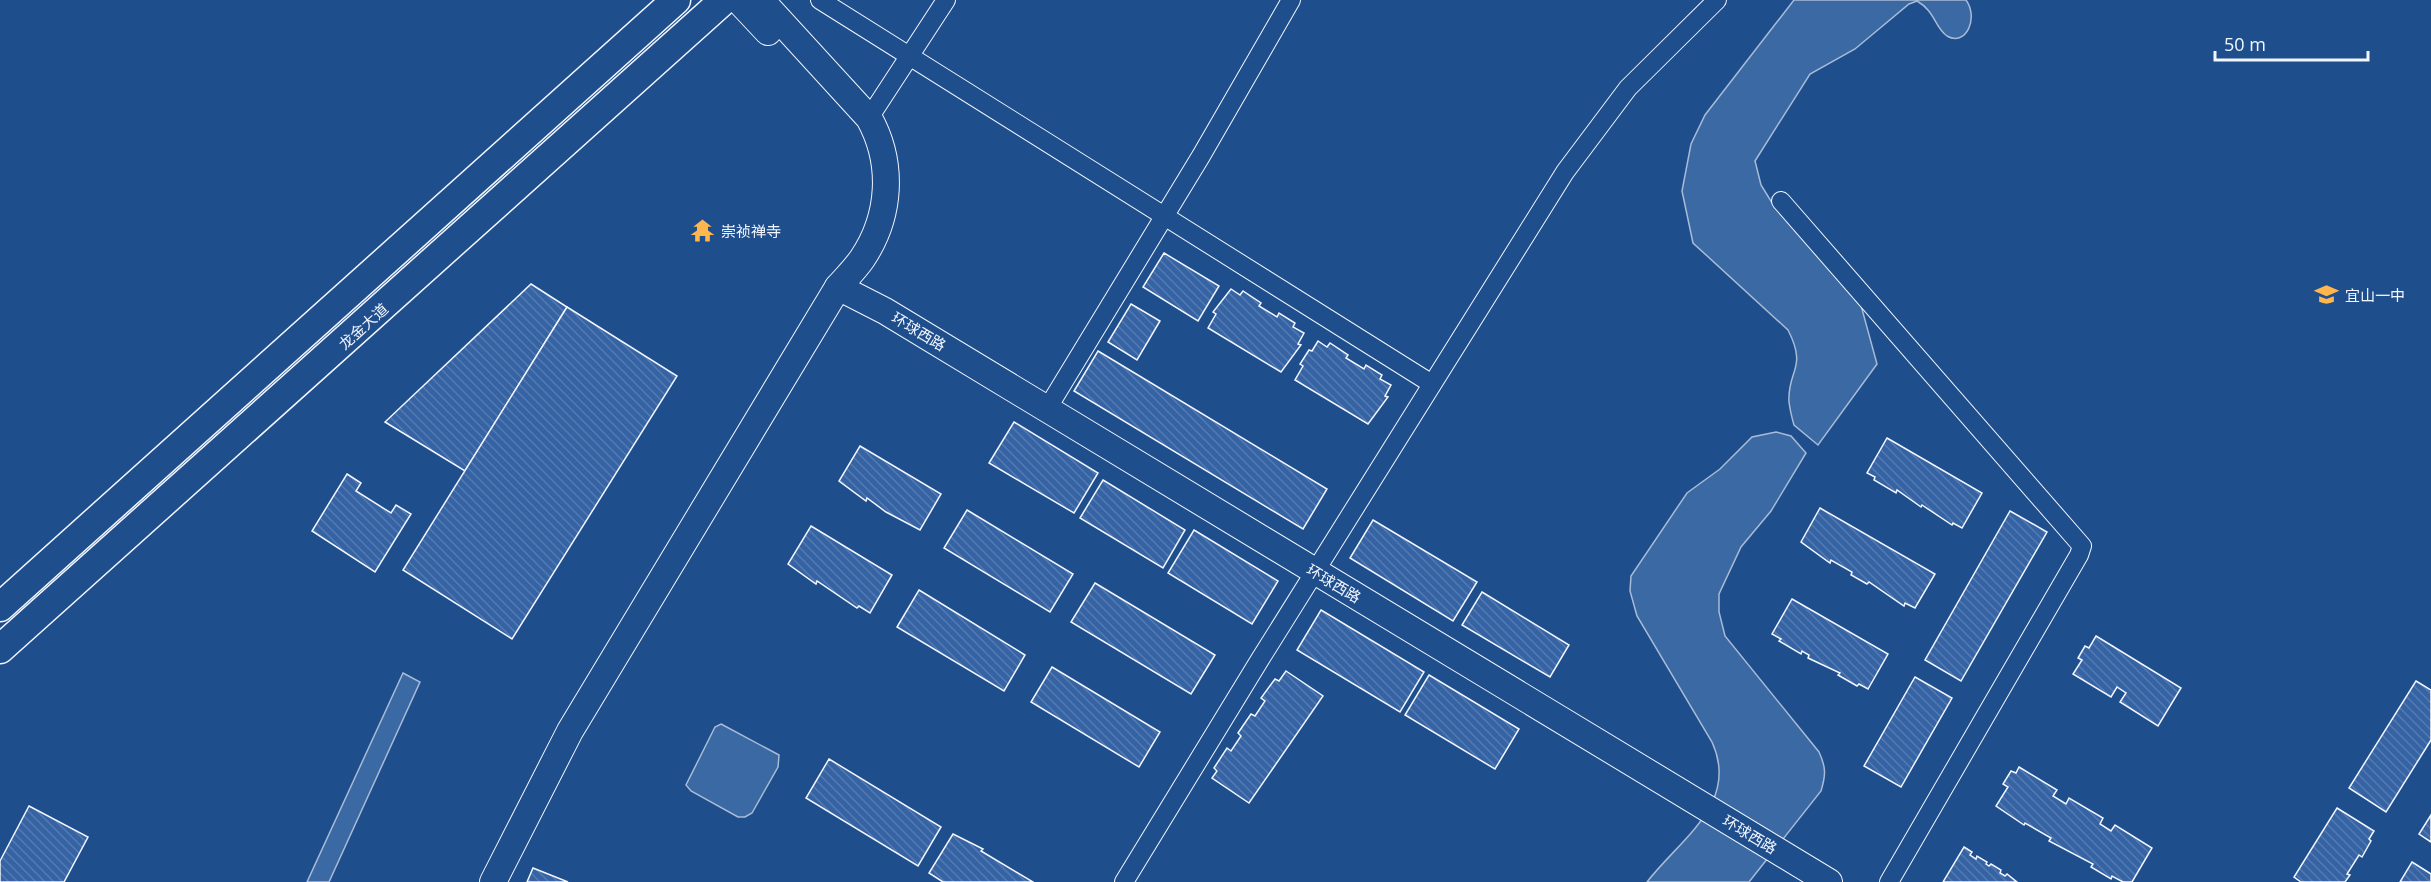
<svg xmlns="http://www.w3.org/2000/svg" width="2431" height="882" font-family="'Open Sans','Noto Sans SC',sans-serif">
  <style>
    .water { fill: #3b69a3; stroke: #a8bbd7; stroke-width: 1.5 }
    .building { fill: url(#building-back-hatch); stroke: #f2f6ff; stroke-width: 1.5 }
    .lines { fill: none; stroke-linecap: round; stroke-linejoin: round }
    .street-casing { stroke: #f2f6ff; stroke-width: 20 }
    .secondary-casing { stroke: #f2f6ff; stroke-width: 28 }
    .primary-casing { stroke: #f2f6ff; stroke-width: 31 }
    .street { stroke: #1f4e8c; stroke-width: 18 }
    .secondary { stroke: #1f4e8c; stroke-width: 26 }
    .primary { stroke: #1f4e8c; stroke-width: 28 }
    .labels { text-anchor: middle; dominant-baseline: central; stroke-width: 4.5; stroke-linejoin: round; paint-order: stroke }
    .poi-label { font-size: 15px; fill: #f2f6ff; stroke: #1f4e8c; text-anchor: start }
    .street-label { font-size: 15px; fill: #f2f6ff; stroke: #1f4e8c }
  </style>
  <defs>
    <pattern id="building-back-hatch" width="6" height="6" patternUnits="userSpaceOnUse" patternTransform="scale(1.5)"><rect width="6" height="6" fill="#3563a3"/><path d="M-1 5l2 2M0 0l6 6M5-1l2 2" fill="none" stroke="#537ab1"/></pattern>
  </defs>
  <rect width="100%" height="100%" fill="#1f4e8c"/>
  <g class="water">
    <path d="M1794 0H1966C1979 18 1966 47 1947 36 1935 28 1935 11 1917 1L1909 4 1855 49 1810 74 1755 161 1761 185 1774 206 1859 298 1877 364 1818 445 1794 425C1792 418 1790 410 1789 402 1787 370 1808 369 1788 330L1693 243 1682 191 1691 144 1705 115Z"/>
    <path d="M1776 432 1791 436 1806 453 1771 511 1741 547 1719 594V612L1725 636 1819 752C1826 767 1826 775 1821 791L1749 882H1647C1680 839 1740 803 1712 742L1637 616 1630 591 1631 576 1687 493 1720 469 1752 437Z"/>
    <polygon points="403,673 420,682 329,882 307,882"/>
    <polygon points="721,724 779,755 778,767 752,813 745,817 738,817 691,791 686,785 715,727"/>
  </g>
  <g class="building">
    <polygon points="1164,253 1219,286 1198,321 1143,287"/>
    <polygon points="531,284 567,307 465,471 385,422"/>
    <polygon points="1231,289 1240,295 1243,291 1261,303 1259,306 1277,317 1279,313 1295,323 1293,327 1304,333 1298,344 1301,345 1281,372 1208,328 1216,314 1213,312"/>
    <polygon points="1131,304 1160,321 1137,360 1108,342"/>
    <polygon points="567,307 677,376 512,639 403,570"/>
    <polygon points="1318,341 1327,347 1330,343 1348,355 1346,358 1364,369 1366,365 1382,375 1380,379 1391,385 1385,396 1388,397 1368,424 1295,380 1303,366 1300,364 1309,350 1312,351"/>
    <polygon points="1098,351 1327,489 1303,529 1074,391"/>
    <polygon points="1014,422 1098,473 1074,513 989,463"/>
    <polygon points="1887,438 1982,493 1962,528 1953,523 1952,525 1922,505 1921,507 1897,490 1896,493 1874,480 1875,477 1867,473"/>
    <polygon points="860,446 941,494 920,530 886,512 867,498 866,501 839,481"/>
    <polygon points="347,474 361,483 356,491 391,513 396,505 411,514 375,572 312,531"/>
    <polygon points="1103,480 1185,530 1163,568 1080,518"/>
    <polygon points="1820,508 1935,574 1915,608 1905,603 1904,606 1869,582 1867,584 1851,575 1852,572 1831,560 1830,563 1801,542"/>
    <polygon points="967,510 1073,574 1050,612 944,548"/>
    <polygon points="2010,511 2047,532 1961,681 1925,660"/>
    <polygon points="1373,520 1477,582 1453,621 1350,558"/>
    <polygon points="811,526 892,575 870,613 859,606 857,608 817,581 816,584 788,564"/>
    <polygon points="1194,530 1278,581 1252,624 1168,573"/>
    <polygon points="1095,583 1215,655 1191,694 1071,622"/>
    <polygon points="919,590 1025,655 1004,691 897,627"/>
    <polygon points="1482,592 1569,645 1550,677 1462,625"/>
    <polygon points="1792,599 1888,654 1868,689 1859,684 1857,686 1838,675 1840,673 1808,658 1809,655 1802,651 1801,654 1779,641 1781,639 1772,634"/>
    <polygon points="1321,610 1424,672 1400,712 1297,650"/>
    <polygon points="2096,636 2181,688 2158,726 2120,702 2126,693 2117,687 2111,697 2073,674 2082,660 2078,658 2085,646 2089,648"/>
    <polygon points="1052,667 1160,732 1139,767 1031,702"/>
    <polygon points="1286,671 1323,696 1249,803 1212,778 1217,771 1214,768 1227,748 1231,751 1241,736 1238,733 1251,714 1255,716 1265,701 1261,698 1275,679 1279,681"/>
    <polygon points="1429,675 1519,729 1495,769 1405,715"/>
    <polygon points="1915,677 1952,698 1901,787 1864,766"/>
    <polygon points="2416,681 2431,690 2431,740 2386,812 2349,788"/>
    <polygon points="829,759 941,827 918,866 806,798"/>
    <polygon points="2019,767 2057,790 2053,796 2066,804 2069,798 2103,818 2100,824 2111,831 2115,825 2152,848 2132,882 2123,882 2112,876 2111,879 2091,867 2093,864 2049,841 2051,838 2025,823 2024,825 1996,806 2008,787 2003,784 2011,771 2016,773"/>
    <polygon points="29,806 88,837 64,882 0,882 0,861"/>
    <polygon points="2337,808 2374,831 2369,839 2371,841 2362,857 2359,855 2347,874 2350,875 2345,882 2301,882 2294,877"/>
    <polygon points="2431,815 2431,842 2419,834"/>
    <polygon points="953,834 983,849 981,851 1033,882 943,882 929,873"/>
    <polygon points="1964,847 1972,852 1970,855 1976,859 1977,856 1987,862 1986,864 1989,866 1991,864 2001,870 2000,873 2005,876 2007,874 2017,882 1943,882"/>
    <polygon points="2412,862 2431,874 2431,882 2400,882"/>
    <polygon points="533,868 568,882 527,882"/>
  </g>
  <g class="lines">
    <defs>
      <g id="street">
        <polyline points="820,0 1432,384"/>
        <polyline points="869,118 946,0"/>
        <polyline points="1781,201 2082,546 2079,555 1889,882"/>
        <polyline points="1047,409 1201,156 1291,0"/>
        <polyline points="1124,882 1259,661 1565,172 1628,88 1717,0"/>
      </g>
      <g id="secondary">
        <polyline points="738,0 768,32"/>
        <polyline points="838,287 885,311 1829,882"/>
        <path d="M493 882 570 731 838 287C846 278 855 269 862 259 891 216 894 163 869 118L761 0"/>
      </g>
      <g id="primary">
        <polyline points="0,607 676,0"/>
        <polyline points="0,649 724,0"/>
      </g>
    </defs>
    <use href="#street" class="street-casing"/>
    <use href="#secondary" class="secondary-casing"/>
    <use href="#primary" class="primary-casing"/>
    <use href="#street" class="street"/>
    <use href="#secondary" class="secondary"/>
    <use href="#primary" class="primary"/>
  </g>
  <defs>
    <symbol id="temple-bare" viewBox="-9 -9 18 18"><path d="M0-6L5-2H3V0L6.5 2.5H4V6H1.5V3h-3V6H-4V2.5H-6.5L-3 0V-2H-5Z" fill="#ffb74d" stroke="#1f4e8c" stroke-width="2.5" paint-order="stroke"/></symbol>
    <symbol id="school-bare" viewBox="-9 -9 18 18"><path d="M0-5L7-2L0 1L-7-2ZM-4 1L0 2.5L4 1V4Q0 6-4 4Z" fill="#ffb74d" stroke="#1f4e8c" stroke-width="2.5" paint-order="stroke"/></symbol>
  </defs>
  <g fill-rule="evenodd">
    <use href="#temple-bare" x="686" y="214" width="33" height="33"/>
    <use href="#school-bare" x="2310" y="278" width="33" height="33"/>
  </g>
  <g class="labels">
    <g class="poi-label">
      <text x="721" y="231">崇祯禅寺</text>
      <text x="2345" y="295">宜山一中</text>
    </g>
    <g class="street-label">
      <text transform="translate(363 326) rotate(-42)">龙金大道</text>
      <text transform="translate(919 331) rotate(31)">环球西路</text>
      <text transform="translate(1334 583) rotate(31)">环球西路</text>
      <text transform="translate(1750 834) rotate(31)">环球西路</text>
    </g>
  </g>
  <path d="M2215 51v9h153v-9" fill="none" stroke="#f2f6ff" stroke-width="3"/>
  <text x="2224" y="51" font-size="18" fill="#f2f6ff" stroke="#1f4e8c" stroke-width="4.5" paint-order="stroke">50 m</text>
</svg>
